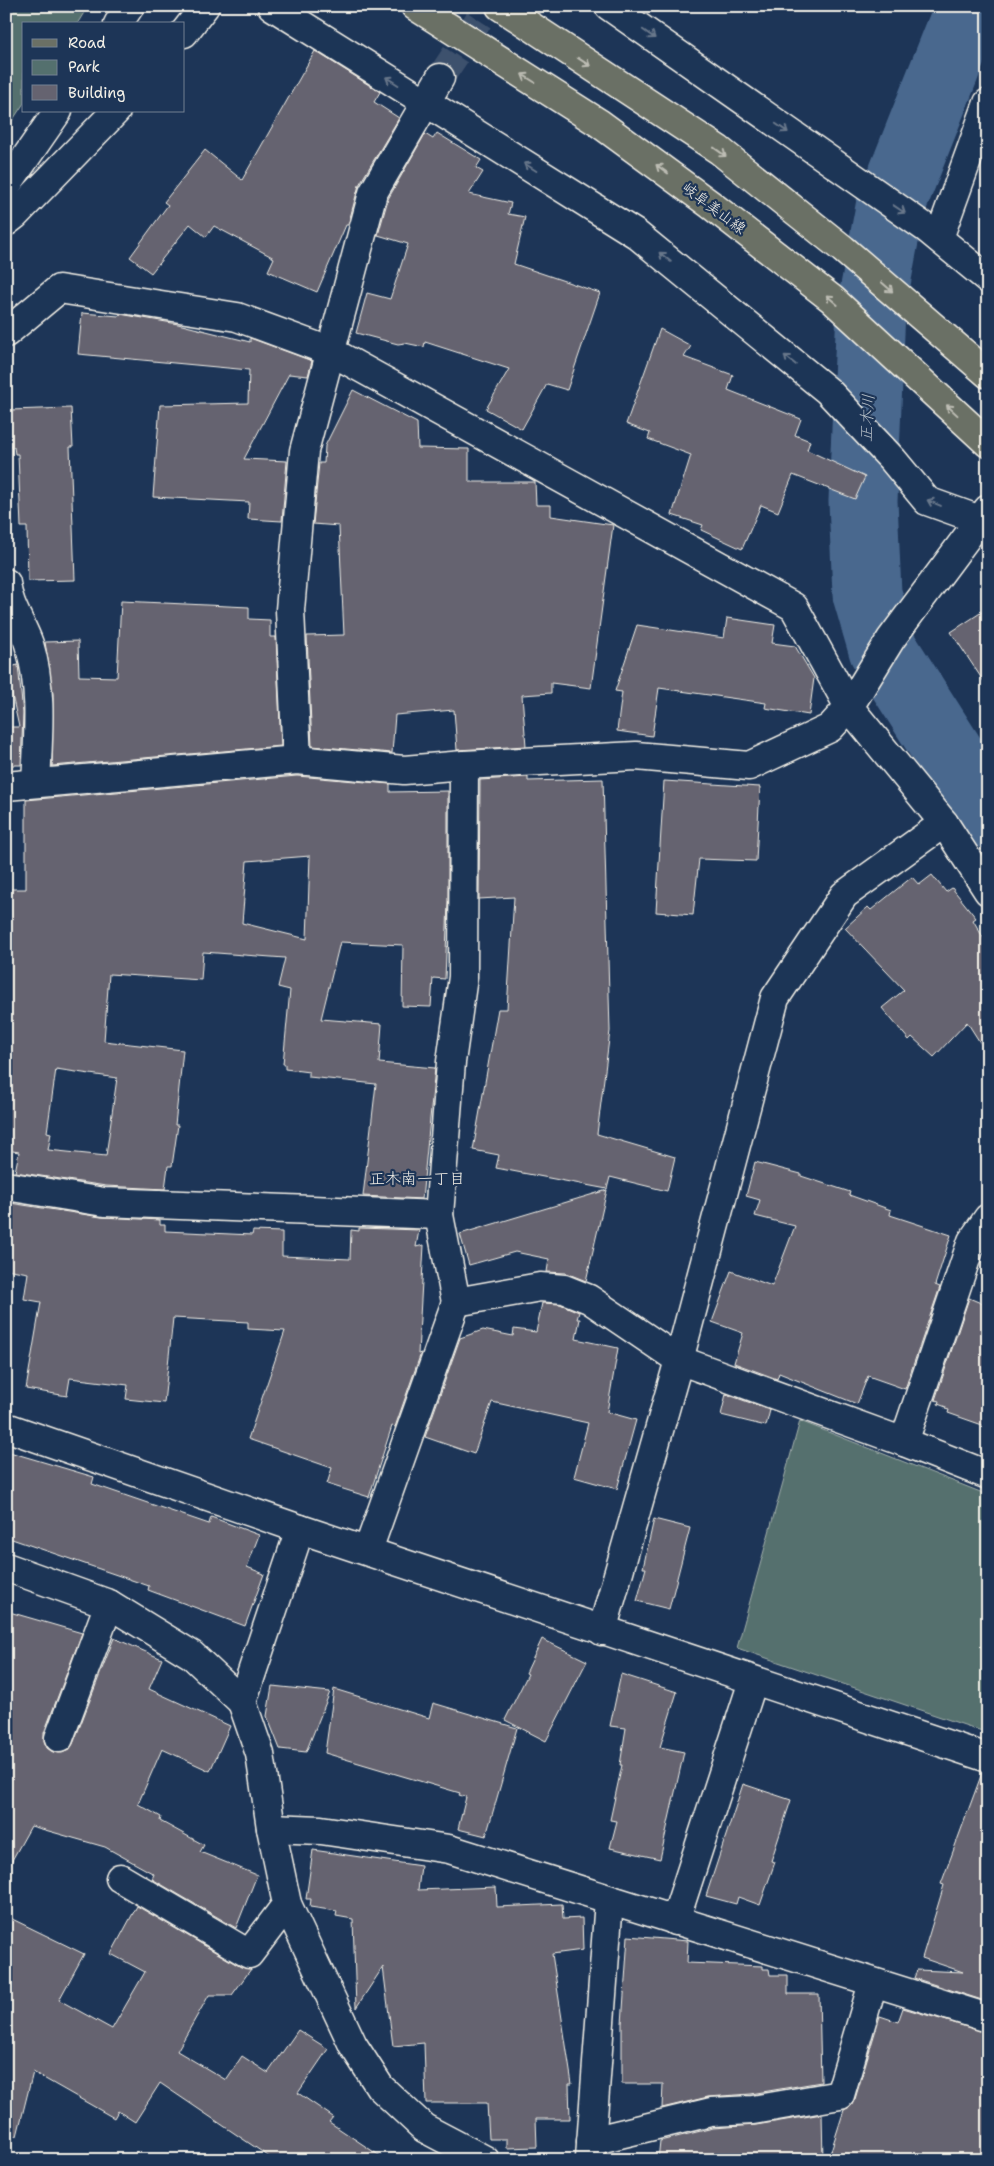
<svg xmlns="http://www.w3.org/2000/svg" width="994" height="2166" font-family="'Shantell Sans','Klee One',sans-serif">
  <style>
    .green { fill: #54706e; stroke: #a4b0ab }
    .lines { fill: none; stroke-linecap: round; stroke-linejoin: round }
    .river { stroke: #49688e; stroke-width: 69 }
    .building { fill: #656370; stroke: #f4f1e8; fill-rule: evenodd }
    .minor-tunnel { stroke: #3d516d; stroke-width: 28; stroke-dasharray: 28 14; stroke-linecap: butt }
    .minor-casing { stroke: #f4f1e8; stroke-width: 31 }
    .major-casing { stroke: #f4f1e8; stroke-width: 31 }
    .minor { stroke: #1d3557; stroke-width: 28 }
    .major { stroke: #6b7065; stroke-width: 28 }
    .oneway { stroke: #68778a }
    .oneway2 { stroke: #bdbdb4 }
    .labels { text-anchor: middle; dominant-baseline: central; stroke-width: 4.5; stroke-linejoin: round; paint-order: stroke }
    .street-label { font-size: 15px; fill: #f4f1e8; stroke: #1d3557 }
    .water-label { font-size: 16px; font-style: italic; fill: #b8c1c8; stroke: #1d3557 }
    .neighbourhood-label { font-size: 16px; fill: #f4f1e8; stroke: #1d3557 }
  </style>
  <rect width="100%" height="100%" fill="#1d3557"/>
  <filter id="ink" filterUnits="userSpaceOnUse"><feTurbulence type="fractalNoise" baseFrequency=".02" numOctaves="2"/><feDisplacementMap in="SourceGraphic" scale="10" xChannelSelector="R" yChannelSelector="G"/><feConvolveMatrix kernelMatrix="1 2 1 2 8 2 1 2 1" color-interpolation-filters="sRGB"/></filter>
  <g filter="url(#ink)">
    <g class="green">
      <polygon points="6,6 88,6 77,24 24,24 24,103 6,130"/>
      <polygon points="800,1421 988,1495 988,1733 737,1648"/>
    </g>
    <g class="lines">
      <polyline class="river" points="970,6 890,208 871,309 863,501 867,594 883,649 988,814"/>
    </g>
    <g class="building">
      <polygon points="315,51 380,92 374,102 399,118 359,185 348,225 346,225 317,292 268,271 274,258 214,226 206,237 190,224 151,273 130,257 168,205 164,202 205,150 242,180"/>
      <polygon points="437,133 481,160 476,168 483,172 469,194 511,203 508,214 525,217 514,264 600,293 567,390 547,384 522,429 486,409 509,369 425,342 424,347 405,343 398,344 356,333 367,293 390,299 408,244 378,235 388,199 425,134 433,139"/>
      <polygon points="82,313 119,316 120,314 178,324 250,342 250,338 312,361 308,376 289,374 244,459 287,461 282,521 248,519 249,502 153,497 160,405 248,403 249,370 78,354"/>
      <polygon points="660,329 691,346 684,357 733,375 728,390 801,419 795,435 810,441 807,450 865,477 855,499 793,475 778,512 761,505 742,549 701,530 703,525 672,515 691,455 648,439 650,433 626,424"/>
      <polygon points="353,390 417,423 418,448 469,449 469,482 535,482 536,505 551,505 551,516 613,525 591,688 551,683 551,693 522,695 526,746 457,750 454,710 395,715 392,753 312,746 307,636 344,635 339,526 313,524 319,463 324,463 325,446"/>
      <polygon points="71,408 73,447 70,447 75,580 28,581 27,527 21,527 18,454 15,454 14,447 11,447 10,410"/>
      <polygon points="121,601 249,607 249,619 270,620 270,637 276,637 281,746 52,766 53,694 45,642 78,641 79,676 117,677"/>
      <polygon points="988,608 988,688 951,632"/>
      <polygon points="727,618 775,625 772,643 795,646 814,678 809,715 765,708 766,703 659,688 652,736 617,731 622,692 615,691 637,625 724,638"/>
      <polygon points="18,665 23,713 21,765 6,765 6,727 19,727 6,668"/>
      <path d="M297 776 390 784V792L448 791V901L445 979 433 978 431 1007 402 1006 403 945 340 942 321 1019 382 1024 379 1063 435 1068 422 1199 363 1196 376 1084 309 1077V1072L285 1069V1064H283L290 990 278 987 285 958 203 952 201 980 109 974 104 1041 183 1050 175 1125H178L172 1166H168L165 1189 106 1186 15 1172 19 1152 6 1150V889H26V800ZM310 856 307 939 242 923 247 861ZM56 1069 117 1078 106 1156 48 1150 51 1133 47 1132Z"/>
      <polygon points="528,777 528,781 603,779 610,1031 597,1134 675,1157 667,1191 610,1177 607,1189 496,1168 499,1155 473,1150 498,1009 507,1009 514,897 479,899 480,780"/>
      <polygon points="664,781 760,787 756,861 699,859 693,915 656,912"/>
      <polygon points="932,875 946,892 952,888 976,918 973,920 988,946 988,1055 967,1022 934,1057 912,1037 909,1040 882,1008 904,990 845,928 868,907 871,910 912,877 919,885"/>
      <polygon points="755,1162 801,1174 801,1176 850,1192 849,1195 891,1210 890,1215 951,1235 935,1285 940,1287 905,1389 868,1376 857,1404 779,1373 777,1379 734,1363 743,1333 712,1322 731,1271 772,1286 795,1226 755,1216 760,1200 746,1196"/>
      <polygon points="607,1190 586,1281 566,1273 547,1272 549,1259 515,1252 469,1265 460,1234"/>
      <polygon points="10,1203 101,1217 160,1220 160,1225 165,1225 165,1231 252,1235 253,1231 282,1232 282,1256 350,1259 351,1230 359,1231 359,1228 419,1230 416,1247 424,1245 418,1354 421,1353 395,1427 392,1426 369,1497 327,1484 332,1468 248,1439 285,1331 248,1329 248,1322 173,1318 164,1403 126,1399 128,1385 70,1378 67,1396 26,1389 41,1302 24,1299 28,1273 6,1269 6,1228"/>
      <polygon points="969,1298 988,1306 988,1427 948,1413 949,1410 945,1409 946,1407 938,1404 939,1401 935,1400"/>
      <polygon points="542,1303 560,1304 579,1312 577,1319 580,1319 576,1339 618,1348 607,1412 636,1420 617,1489 574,1477 588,1423 492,1402 474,1454 425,1437 460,1338 483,1330 513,1336 514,1329 536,1332"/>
      <polygon points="726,1394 770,1410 766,1426 721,1415"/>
      <polygon points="6,1451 94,1477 92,1484 209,1524 211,1517 259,1535 247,1567 264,1574 245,1626 148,1590 149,1586 6,1537"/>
      <polygon points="654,1519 690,1528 669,1609 637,1601 646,1568 643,1568"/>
      <polygon points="6,1611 82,1633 44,1733 44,1741 47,1748 53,1752 62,1753 69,1750 73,1744 114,1638 162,1659 149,1689 230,1726 210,1771 162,1749 138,1804 161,1817 160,1821 204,1845 200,1852 257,1875 236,1928 152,1879 154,1874 105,1847 31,1826 6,1871"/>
      <polygon points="542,1639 587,1661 546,1741 505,1720 528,1674 526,1673"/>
      <polygon points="621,1674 677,1692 660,1747 684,1752 660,1859 610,1848 617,1821 610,1820 622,1765 620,1765 626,1728 610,1726"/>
      <polygon points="272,1686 330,1692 306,1752 280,1749 267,1716"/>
      <polygon points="334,1689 429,1718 433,1703 517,1728 486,1836 458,1829 466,1797 459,1795 460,1793 325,1753"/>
      <polygon points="982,1773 988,1773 988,2002 914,1978 917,1970 963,1972 922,1958 944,1885 941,1884"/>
      <polygon points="743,1784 791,1800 771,1861 775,1862 760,1905 738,1897 736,1904 706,1896"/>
      <polygon points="313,1850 421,1866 418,1890 496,1887 497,1907 562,1904 563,1919 582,1918 583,1950 552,1954 572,2084 569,2084 570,2119 536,2119 537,2147 507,2148 507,2139 489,2139 487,2103 426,2103 424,2043 393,2046 383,1967 356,2008 353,1919 336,1916 337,1911 310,1907 311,1899 306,1899"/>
      <polygon points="137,1906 241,1967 251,1969 232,1995 209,1995 177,2051 226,2080 242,2056 268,2073 298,2030 328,2049 298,2093 333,2117 329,2122 386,2160 274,2160 160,2083 135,2122 118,2111 114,2118 33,2072 17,2136 6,2135 6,1916 84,1954 59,2000 112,2029 145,1972 111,1954"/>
      <polygon points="628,1936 688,1941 687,1963 763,1966 763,1969 769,1969 770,1975 788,1975 788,1994 819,1994 821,2082 751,2094 708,2097 662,2108 663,2084 622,2084 622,2024"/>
      <polygon points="903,2008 988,2033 988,2160 828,2160 844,2110 851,2106 855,2099 880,2016 898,2022"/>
      <polygon points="822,2114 823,2160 658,2160 660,2141 713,2128 756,2125"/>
    </g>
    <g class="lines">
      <polyline class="minor-tunnel" points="440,78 488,6"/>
      <defs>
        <g id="minor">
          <polyline points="272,6 636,234 828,391 893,460 927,501 980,520"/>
          <polyline points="609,6 926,228 988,279"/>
          <polyline points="118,24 130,6"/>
          <polyline points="184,33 205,6"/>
          <polyline points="6,186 58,111"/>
          <polyline points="6,222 15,215 116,111"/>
          <polyline points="939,238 988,103"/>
          <polyline points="6,333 59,289 237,317 332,352 794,607 849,707 944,823 988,891"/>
          <path d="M6 583C8 605 22 624 29 644 43 689 38 737 36 783"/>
          <polyline points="297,760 290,610 304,451 373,193 440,78"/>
          <polyline points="6,786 297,760 404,770 464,765 636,756 749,766 830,728 849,707 891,639 988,509"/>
          <polyline points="6,1186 104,1202 439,1215"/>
          <polyline points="456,1302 540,1287 564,1289 589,1299 679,1360 904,1442 988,1475"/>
          <polyline points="6,1427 300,1529 988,1758"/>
          <polyline points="904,1442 972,1241 988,1218"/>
          <polyline points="300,1529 242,1702 260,1754 271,1828 287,1904 353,2045 380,2087 424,2128 485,2160"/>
          <polyline points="368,1550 456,1302 439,1215 451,1062 463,977 464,765"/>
          <polyline points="6,1567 109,1604 192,1655 242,1702"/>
          <polyline points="602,1631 679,1360 775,998 844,895 944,823"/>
          <polyline points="59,1738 109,1604"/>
          <polyline points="271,1828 321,1830 449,1849 988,2018"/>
          <polyline points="120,1878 249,1954 287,1904"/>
          <polyline points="675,1921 753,1681"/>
          <polyline points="591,2141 711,2112 753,2110 840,2095 873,1983"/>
          <polyline points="590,2158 609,1900"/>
        </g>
        <g id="major">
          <polyline points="415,6 599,123 711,205 832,299 988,443"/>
          <polyline points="500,6 719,150 843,249 988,374"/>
        </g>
      </defs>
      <use href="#minor" class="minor-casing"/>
      <use href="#major" class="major-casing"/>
      <use href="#minor" class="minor"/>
      <use href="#major" class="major"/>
    </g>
    <defs><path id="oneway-shaft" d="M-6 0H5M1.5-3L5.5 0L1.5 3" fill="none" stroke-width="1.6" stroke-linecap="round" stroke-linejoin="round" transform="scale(1.25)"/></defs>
    <g class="oneway">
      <use href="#oneway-shaft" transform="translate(649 34) rotate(35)"/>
      <use href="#oneway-shaft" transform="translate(392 81) rotate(-148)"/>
      <use href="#oneway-shaft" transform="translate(782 128) rotate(35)"/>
      <use href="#oneway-shaft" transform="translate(530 167) rotate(-148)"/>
      <use href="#oneway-shaft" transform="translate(899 209) rotate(34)"/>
      <use href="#oneway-shaft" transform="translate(665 257) rotate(-141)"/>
      <use href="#oneway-shaft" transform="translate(790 360) rotate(-141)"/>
      <use href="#oneway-shaft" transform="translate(934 503) rotate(-157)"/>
    </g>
    <g class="oneway2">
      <use href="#oneway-shaft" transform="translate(584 62) rotate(33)"/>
      <use href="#oneway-shaft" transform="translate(528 78) rotate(-148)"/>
      <use href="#oneway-shaft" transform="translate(720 152) rotate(36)"/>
      <use href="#oneway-shaft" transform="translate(662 169) rotate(-144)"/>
      <use href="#oneway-shaft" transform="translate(887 287) rotate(41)"/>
      <use href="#oneway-shaft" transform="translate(832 300) rotate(-139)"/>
      <use href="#oneway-shaft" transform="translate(952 410) rotate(-137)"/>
    </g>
  </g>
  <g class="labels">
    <g class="street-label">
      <text transform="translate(714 208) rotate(37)">岐阜美山線</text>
    </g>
    <g class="water-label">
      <text transform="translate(867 418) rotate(-87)">正木川</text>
    </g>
    <g class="neighbourhood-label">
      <text x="417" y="1178">正木南一丁目</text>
    </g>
  </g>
  <rect width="994" height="2166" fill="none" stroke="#1d3557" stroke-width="25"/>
  <rect x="12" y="12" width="969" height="2141" fill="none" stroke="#f4f1e8" stroke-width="2" filter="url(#ink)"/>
  <rect x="22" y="22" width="162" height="90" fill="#1d3557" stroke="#738091"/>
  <rect x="32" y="39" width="25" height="8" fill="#6b7065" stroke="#738091"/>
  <text x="68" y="48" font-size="15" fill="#f4f1e8">Road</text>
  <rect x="32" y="60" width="25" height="15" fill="#54706e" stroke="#738091"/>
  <text x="68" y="72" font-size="15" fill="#f4f1e8">Park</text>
  <rect x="32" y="85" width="25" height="15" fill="#656370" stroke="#738091"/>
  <text x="68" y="98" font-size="15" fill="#f4f1e8">Building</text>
</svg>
